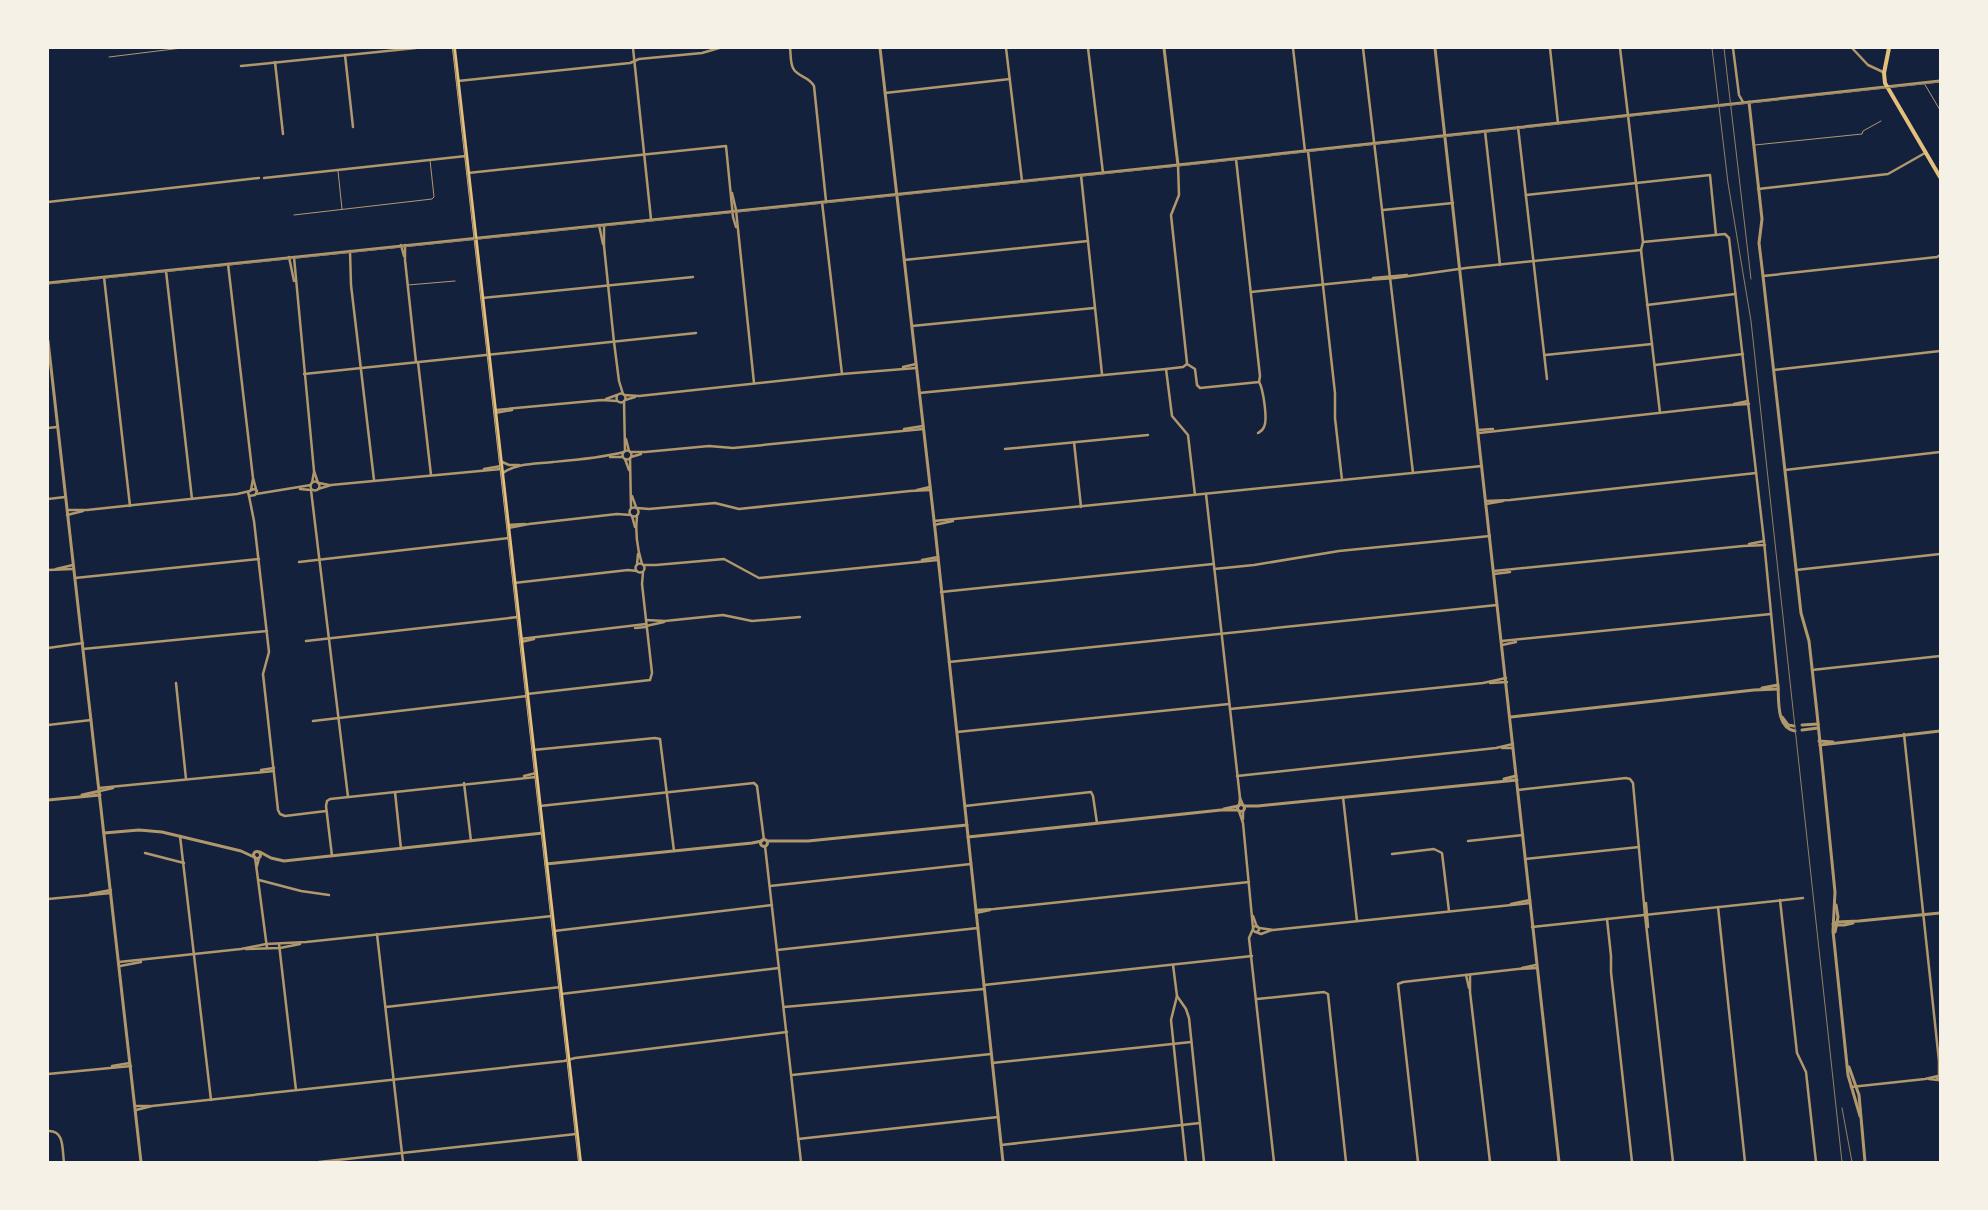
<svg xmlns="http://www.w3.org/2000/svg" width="1988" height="1210" font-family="'Noto Sans',sans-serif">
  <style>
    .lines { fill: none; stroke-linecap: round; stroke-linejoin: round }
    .service { stroke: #b1986c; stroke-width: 1 }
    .minor { stroke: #b1986c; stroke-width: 2.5 }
    .tertiary { stroke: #b1986c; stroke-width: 3 }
    .secondary { stroke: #e5c07b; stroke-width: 4 }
    .tram { stroke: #918062; stroke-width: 1 }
    .rail { stroke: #918062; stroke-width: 1 }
  </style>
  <rect width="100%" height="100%" fill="#14213d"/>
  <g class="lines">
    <g class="service">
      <polyline points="109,57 182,48"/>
      <polyline points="1924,83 1940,110"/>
      <polyline points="1755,145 1862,134 1863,131 1881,121"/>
      <polyline points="338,171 342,209"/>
      <polyline points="294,215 432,199 434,197 430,160"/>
      <polyline points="408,285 455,281"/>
    </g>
    <g class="minor">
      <polyline points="633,48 651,219"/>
      <path d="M790 48C791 54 790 62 793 68 797 77 809 76 814 86L826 201"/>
      <polyline points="1006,48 1022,181"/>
      <polyline points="1088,48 1103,173"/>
      <polyline points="1293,48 1305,151"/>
      <polyline points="1363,48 1413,473"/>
      <polyline points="1550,48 1558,123"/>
      <polyline points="1620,48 1643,242 1641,250 1660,413"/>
      <polyline points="1733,48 1739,95 1743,102"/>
      <polyline points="1852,48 1868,65 1883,72"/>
      <polyline points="345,55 353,127"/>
      <polyline points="275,62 283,134"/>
      <polyline points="241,66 416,48"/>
      <polyline points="458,81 630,63 639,59 702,53 719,48"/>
      <polyline points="885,93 1010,79"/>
      <polyline points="1518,127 1547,379"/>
      <polyline points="1485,131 1500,265"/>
      <polyline points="1308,151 1335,393 1335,418 1342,480"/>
      <polyline points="1236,159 1260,376 1259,382"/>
      <polyline points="1178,165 1179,195 1171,215 1187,363"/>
      <polyline points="468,173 726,146 733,217 736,227"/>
      <polyline points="1081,175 1102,374"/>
      <polyline points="264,178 466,156"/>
      <polyline points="1758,189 1888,174 1925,153"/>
      <polyline points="732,193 736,210 754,383"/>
      <polyline points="1526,195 1710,175 1716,235"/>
      <polyline points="48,202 259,178"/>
      <polyline points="822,202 842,374"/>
      <polyline points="1383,210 1453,203"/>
      <polyline points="599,225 603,244"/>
      <polyline points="604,225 604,246 614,342 619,381 623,394"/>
      <polyline points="1643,242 1725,234 1729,238 1764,541 1778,685"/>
      <polyline points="401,245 404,256"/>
      <polyline points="405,245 405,260 416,362"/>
      <polyline points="350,251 351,285 374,480"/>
      <polyline points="289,257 294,281"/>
      <polyline points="294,257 314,471 318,483"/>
      <polyline points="904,260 1088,241"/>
      <polyline points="228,264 253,478 256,489"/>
      <polyline points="166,271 192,499"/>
      <polyline points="1763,276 1937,257 1940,255"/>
      <polyline points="104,277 130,506"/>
      <polyline points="1373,278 1407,275"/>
      <polyline points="1367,280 1395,278 1466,268 1641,250"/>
      <polyline points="1251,292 1367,280"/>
      <polyline points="482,298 693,277"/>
      <polyline points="1647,305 1735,294"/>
      <polyline points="912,326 1094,308"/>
      <polyline points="1545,355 1652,344"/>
      <polyline points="418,362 431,475"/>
      <polyline points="1187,364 1195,369 1197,385 1200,388 1259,382"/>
      <polyline points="1655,365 1743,354"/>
      <polyline points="903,367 916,364"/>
      <polyline points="1166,369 1172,416 1188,435 1195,495"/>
      <polyline points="1774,370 1940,351"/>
      <polyline points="304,374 696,333"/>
      <polyline points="919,393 1166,369 1183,367 1187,364"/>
      <circle cx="621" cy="398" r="4.5"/>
      <polyline points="624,395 639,396 842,374 916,368"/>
      <polyline points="606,399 617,395"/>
      <polyline points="625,400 635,397"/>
      <polyline points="624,401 625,451"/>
      <polyline points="1734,404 1748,401"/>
      <polyline points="496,410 602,400 617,401"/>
      <polyline points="495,413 512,410"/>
      <polyline points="48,428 57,427"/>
      <polyline points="904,429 923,426"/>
      <polyline points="1478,430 1493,429"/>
      <path d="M1258 433C1261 431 1263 430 1264 427 1268 420 1263 388 1259 382"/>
      <polyline points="1479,433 1730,405 1749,404"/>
      <polyline points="626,439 629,451"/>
      <polyline points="1074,442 1081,507"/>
      <polyline points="1005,449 1148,435"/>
      <circle cx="627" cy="455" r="4.5"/>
      <polyline points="630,452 645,452 709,446 733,448 923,429"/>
      <polyline points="610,457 623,457"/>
      <polyline points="631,457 641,454"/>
      <polyline points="630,458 631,508"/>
      <polyline points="625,459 629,470"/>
      <polyline points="500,461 509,465 519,465"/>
      <polyline points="484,469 501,466"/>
      <polyline points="1785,470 1940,452"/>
      <path d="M503 473C516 463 536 464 553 462 576 460 600 458 624 452"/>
      <circle cx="315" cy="486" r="4.5"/>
      <polyline points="312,483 314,472"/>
      <polyline points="319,483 329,485"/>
      <polyline points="300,489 311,490"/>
      <polyline points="318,489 331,485 501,469"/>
      <polyline points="251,490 255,489 257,491 255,495 249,496 248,492 251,490 253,479"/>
      <polyline points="311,490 348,797"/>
      <polyline points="917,490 930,487"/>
      <polyline points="256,494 311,485"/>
      <polyline points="1206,494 1240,798 1239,806"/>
      <polyline points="249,496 254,521 269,652 263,674 278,810 280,814 285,816 326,811"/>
      <polyline points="632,496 636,507"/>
      <polyline points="48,499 65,497"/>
      <polyline points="1486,501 1510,500 1756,473"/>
      <polyline points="1486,504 1503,501"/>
      <circle cx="634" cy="512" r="4.5"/>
      <polyline points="637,508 649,509 715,503 739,509 910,491 930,490"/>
      <polyline points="67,510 87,510 237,494 250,491"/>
      <polyline points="67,515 83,511"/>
      <path d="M637 515C635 532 637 548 642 564"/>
      <polyline points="632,516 635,527"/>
      <polyline points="934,521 1482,466"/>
      <polyline points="508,525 525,524"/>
      <polyline points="934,525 953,521"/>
      <polyline points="508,528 529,524 617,514 631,515"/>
      <polyline points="1749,544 1764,541"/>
      <polyline points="922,560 938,557"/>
      <polyline points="299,562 509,538"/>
      <circle cx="640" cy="568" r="4.5"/>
      <polyline points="637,565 638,554"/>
      <polyline points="643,565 656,565 724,559 759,578 938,560"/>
      <polyline points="56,569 73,565"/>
      <polyline points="1214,569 1254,565 1339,551 1490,536"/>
      <polyline points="48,570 73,569"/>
      <polyline points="1796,570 1940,554"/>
      <polyline points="1494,571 1743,546 1765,545"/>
      <polyline points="1494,574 1510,572"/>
      <polyline points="75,578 259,559"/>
      <polyline points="514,583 628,570 637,571"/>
      <polyline points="941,592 1213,564"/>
      <polyline points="646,620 665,621 723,615 752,621 800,617"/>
      <polyline points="646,626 664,622"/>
      <polyline points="635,628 646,627"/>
      <polyline points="520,639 646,624"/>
      <polyline points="306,641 518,617"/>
      <polyline points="1502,641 1771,614"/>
      <polyline points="521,642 534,639"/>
      <polyline points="1502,645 1516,642"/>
      <polyline points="48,648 83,643"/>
      <polyline points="83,649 267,631"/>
      <polyline points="949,662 1497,605"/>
      <polyline points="1812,670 1940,656"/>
      <polyline points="176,683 186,779"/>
      <polyline points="1490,683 1507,682"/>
      <polyline points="527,694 650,680 652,673 642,584 643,572"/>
      <polyline points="1230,709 1483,683 1506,678"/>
      <polyline points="313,721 527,696"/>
      <polyline points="48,725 91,720"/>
      <polyline points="957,732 1229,704"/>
      <polyline points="1904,734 1939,1061 1939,1075"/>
      <polyline points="1502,748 1513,748"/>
      <polyline points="533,750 655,738 660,739 674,851"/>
      <polyline points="261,770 274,768"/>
      <polyline points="524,776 536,773"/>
      <polyline points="1237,776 1496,748 1513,744"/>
      <polyline points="464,783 471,841"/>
      <polyline points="99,788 274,771"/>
      <polyline points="1518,790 1626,778 1630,779 1633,783 1645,915 1673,1162"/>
      <polyline points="100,791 113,788"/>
      <polyline points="395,792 401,849"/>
      <polyline points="1343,797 1357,921"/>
      <polyline points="1240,798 1243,805"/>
      <polyline points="540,806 754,783 757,786 764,840"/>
      <polyline points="965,806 1091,792 1093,796 1097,823"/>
      <polyline points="1239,811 1243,823 1253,928"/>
      <polyline points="1243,819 1243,811"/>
      <polyline points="180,836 211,1100"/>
      <polyline points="1468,841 1523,835"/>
      <polyline points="765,846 801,1162"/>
      <polyline points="145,853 184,863"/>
      <polyline points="1392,854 1434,849 1442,853 1449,911"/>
      <polyline points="332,856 326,806 327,801 330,799 536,777"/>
      <polyline points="255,857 267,948"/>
      <polyline points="1525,859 1639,847"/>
      <polyline points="257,866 259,858"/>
      <polyline points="259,880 301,891 329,895"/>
      <polyline points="770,886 971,864"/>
      <polyline points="90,894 111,890"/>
      <polyline points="48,899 111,893"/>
      <polyline points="1780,900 1797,1053 1806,1072 1816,1162"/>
      <polyline points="1646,903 1648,927"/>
      <polyline points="1511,904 1530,900"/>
      <polyline points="1718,907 1745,1162"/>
      <polyline points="976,910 994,909 1249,882"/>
      <polyline points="976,913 990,910"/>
      <polyline points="1253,916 1257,927"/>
      <polyline points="1607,919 1611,956 1611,972 1632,1162"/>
      <circle cx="1256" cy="929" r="3"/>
      <polyline points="1532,927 1803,898"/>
      <polyline points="1259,928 1273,930 1530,903"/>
      <polyline points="1253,929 1249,938 1274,1162"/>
      <polyline points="554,931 772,905"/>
      <polyline points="1256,932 1261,934 1272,930"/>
      <polyline points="377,934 403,1162"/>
      <polyline points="279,944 296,1090"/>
      <polyline points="246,949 280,948 300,944"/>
      <polyline points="777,950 978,928"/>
      <polyline points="119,962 241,949 266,944 306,942 552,916"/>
      <polyline points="1173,965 1177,996 1171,1020 1186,1162"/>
      <polyline points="120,966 141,962"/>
      <polyline points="1522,968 1536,965"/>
      <polyline points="1466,975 1469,988"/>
      <polyline points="1470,975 1470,992 1490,1162"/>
      <polyline points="984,985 1252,956"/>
      <polyline points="561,994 779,968"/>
      <polyline points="1177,996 1186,1009 1189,1018 1204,1162"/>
      <polyline points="1257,999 1324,992 1328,994 1346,1162"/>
      <polyline points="386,1007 561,987"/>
      <polyline points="784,1007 984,989"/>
      <polyline points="992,1063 1191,1042"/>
      <polyline points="112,1066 130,1063"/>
      <polyline points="48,1074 131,1066"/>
      <polyline points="1940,1074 1937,1078 1940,1081"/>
      <polyline points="792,1075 991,1054"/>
      <polyline points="1929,1079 1938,1080"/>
      <polyline points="1851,1087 1925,1079 1938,1076"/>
      <polyline points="135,1106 150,1106"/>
      <polyline points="136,1110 152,1106 564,1061 575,1058 787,1032"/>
      <path d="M48 1131C65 1130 62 1150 64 1162"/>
      <polyline points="798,1139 998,1117"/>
      <polyline points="1001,1145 1200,1123"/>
      <polyline points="319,1162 576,1134"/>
      <polyline points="1418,1162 1398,984 1403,982 1518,969 1537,968"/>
    </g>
    <g class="tertiary">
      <polyline points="880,48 935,529 1003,1162"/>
      <polyline points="1164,48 1178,165"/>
      <polyline points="1435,48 1559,1162"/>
      <polyline points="1749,102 1762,219 1759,243 1763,276 1801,613 1809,641 1817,713 1835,892 1833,931 1848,1075 1860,1116"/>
      <polyline points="48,283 1178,165 1940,81"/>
      <polyline points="48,341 141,1162"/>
      <path d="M1762 688 1778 685C1779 700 1776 728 1795 731"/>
      <polyline points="1511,717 1754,690 1778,689"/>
      <polyline points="1782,717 1788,725 1794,726"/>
      <polyline points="1802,725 1818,724"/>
      <polyline points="1802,730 1818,728"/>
      <polyline points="1819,741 1833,742"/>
      <polyline points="1820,745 1940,731"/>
      <polyline points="1504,779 1516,776"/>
      <polyline points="82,795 100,791"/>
      <polyline points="48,800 100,795"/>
      <circle cx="1241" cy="808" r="3.5"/>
      <polyline points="1244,806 1258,806 1517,780"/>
      <polyline points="1224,809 1238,806"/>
      <polyline points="104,833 139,830 162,832 241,851 254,857"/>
      <polyline points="968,837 1221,810 1238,810"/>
      <circle cx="764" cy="843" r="3.5"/>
      <polyline points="767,841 808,841 967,825"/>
      <circle cx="257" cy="855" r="3.5"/>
      <polyline points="260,852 271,858 284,861 543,833"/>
      <polyline points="546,864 752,843 762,841"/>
      <polyline points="1833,924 1837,922 1859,921 1940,913"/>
      <polyline points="1835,925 1844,925 1853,923"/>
      <polyline points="1835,932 1838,917 1836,905"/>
      <polyline points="1849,1067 1859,1095 1865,1162"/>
    </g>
    <g class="secondary">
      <polyline points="454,48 580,1162"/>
      <polyline points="1889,48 1884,73 1885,83 1940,177"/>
    </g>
    <g class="tram">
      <polyline points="453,48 579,1162"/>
      <polyline points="48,284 1188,165 1940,82"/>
    </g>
    <g class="rail">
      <polyline points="1712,48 1728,183 1751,321 1842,1162"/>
      <polyline points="1724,48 1751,279"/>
      <polyline points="1842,1108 1852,1162"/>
    </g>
  </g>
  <rect width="1988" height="1210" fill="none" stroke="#f6f1e7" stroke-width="98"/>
</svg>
